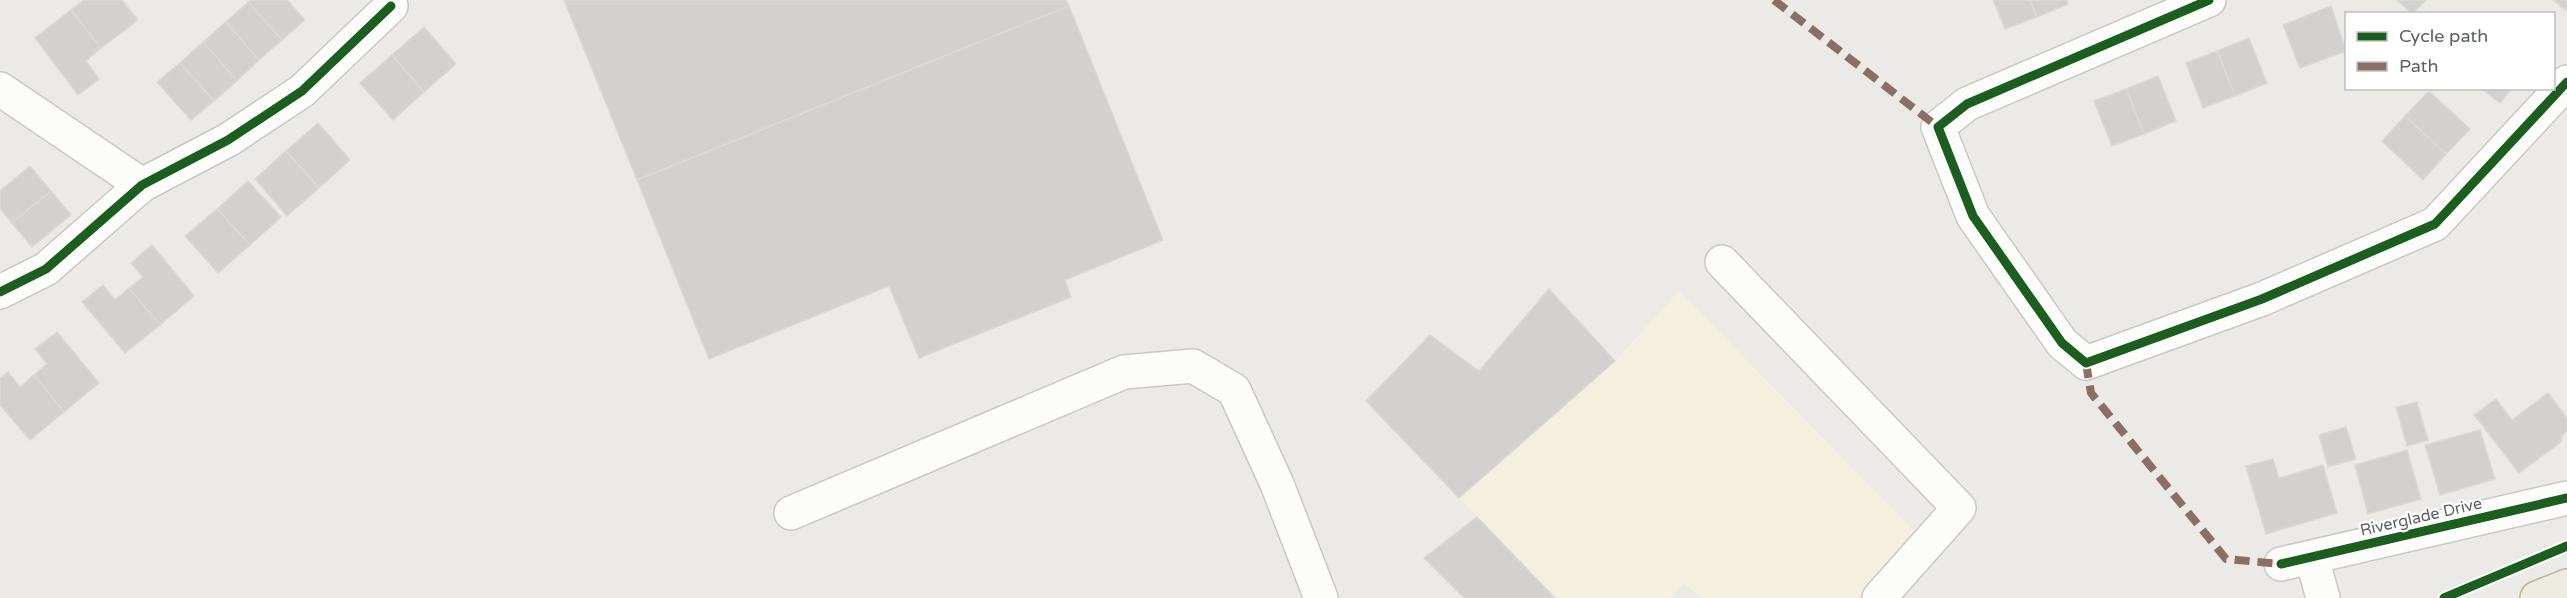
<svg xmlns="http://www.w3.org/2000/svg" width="2567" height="598" font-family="'Varela Round',sans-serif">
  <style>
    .commercial { fill: #f3f0e0 }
    .building { fill: #d2d1cf; stroke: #dad9d6; stroke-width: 1.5 }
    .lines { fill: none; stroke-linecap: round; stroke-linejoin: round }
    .minor-casing { stroke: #c8c8c8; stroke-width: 36 }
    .highway-casing { stroke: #bfb497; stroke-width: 36 }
    .minor { stroke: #fcfcfb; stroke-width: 33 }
    .highway { stroke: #eeebe2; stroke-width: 33 }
    .quiet { stroke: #8d6e63; stroke-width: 8; stroke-dasharray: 15 8; stroke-linecap: butt }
    .cycleway-casing { stroke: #fff; stroke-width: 13 }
    .cycleway { stroke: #1b5e20; stroke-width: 9 }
    .labels { text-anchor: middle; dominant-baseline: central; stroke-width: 4.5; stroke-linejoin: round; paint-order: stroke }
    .street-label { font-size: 16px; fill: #5c5f63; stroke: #fff }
  </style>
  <rect width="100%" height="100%" fill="#ebeae6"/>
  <polygon class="commercial" points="1549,289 1615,361 1679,291 1924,541 1865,598 1702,598 1684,583 1670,598 1555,598 1366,401 1430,335 1479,371"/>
  <g class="building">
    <polygon points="84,0 122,0 138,20 101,48 71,10"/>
    <polygon points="251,0 287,0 305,20 282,40 248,2"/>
    <polygon points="564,0 1066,0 1069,6 637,180"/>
    <polygon points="1993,0 2030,0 2037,17 2005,29"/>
    <polygon points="2030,0 2067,0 2068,4 2037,17"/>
    <polygon points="2397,0 2426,0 2412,14"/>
    <polygon points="2553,0 2567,0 2567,11"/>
    <polygon points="248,2 282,40 259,60 226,22"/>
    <polygon points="1069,6 1163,240 1065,280 1071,297 919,358 889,286 709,359 637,180"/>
    <polygon points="2331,6 2346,51 2300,68 2283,25"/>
    <polygon points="71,10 101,48 86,61 99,79 78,95 35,38"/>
    <polygon points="226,22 259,60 237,81 203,42"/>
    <polygon points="424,27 456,64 424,92 392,55"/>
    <polygon points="2249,38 2267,83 2235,96 2217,51"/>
    <polygon points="203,42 237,81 214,101 180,63"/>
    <polygon points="2217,51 2235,96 2203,108 2186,63"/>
    <polygon points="392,55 424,92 393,120 360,83"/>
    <polygon points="180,63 214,101 191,120 157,82"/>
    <polygon points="2158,76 2176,121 2144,134 2126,89"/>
    <polygon points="2481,88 2512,88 2500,103"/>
    <polygon points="2126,89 2144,134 2112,146 2094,101"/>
    <polygon points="2429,91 2470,129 2446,154 2405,116"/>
    <polygon points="2405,116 2446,154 2423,180 2382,141"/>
    <polygon points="318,123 350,160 319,188 286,151"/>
    <polygon points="286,151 319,188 287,216 255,179"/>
    <polygon points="30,166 51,191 12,223 0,208 0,191"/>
    <polygon points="248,181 281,217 250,245 217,209"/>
    <polygon points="51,191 71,215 32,247 12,223"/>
    <polygon points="217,209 250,245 218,273 185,236"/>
    <polygon points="152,245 194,296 160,325 129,288 143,277 131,263"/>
    <polygon points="103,285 115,300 129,288 160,325 125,353 82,302"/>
    <polygon points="1549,289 1615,361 1459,498 1366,401 1430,335 1479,371"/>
    <polygon points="57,332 99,383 64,412 34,375 47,364 35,349"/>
    <polygon points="8,372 20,387 34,375 64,412 30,440 0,405 0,378"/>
    <polygon points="2548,393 2567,418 2567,431 2562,435 2561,442 2519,473 2474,415 2496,399 2512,420"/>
    <polygon points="2417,402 2428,440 2407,446 2396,407"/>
    <polygon points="2346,427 2356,459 2328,467 2319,435"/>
    <polygon points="2480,430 2495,479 2440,495 2425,445"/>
    <polygon points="2407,450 2421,499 2368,514 2355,465"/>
    <polygon points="2273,459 2279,478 2323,465 2337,513 2266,534 2246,466"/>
    <polygon points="1477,517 1555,598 1464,598 1424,558"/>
  </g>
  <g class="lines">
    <defs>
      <g id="minor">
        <polyline points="2209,0 1967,104 1938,127 1973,216 2062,343 2086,363 2262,299 2435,224 2567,82"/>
        <polyline points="0,89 142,185"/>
        <polyline points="1722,262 1959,508 1879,598"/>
        <polyline points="0,292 46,269 142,185 228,140 302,91 391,6"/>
        <polyline points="791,513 1124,372 1193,366 1234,390 1277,484 1321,598"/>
        <polyline points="2312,558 2323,598"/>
        <polyline points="2281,564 2567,498"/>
      </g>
      <polyline id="highway" points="2537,598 2567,586"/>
    </defs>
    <use href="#minor" class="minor-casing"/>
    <use href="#highway" class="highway-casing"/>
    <use href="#minor" class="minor"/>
    <use href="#highway" class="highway"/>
    <g class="quiet">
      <polyline points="1774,0 1938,127"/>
      <polyline points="2086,363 2091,393 2226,559 2281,564"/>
    </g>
    <defs>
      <g id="cycleway">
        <polyline points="2209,0 1967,104 1938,127 1973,216 2062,343 2086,363 2262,299 2435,224 2567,82"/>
        <polyline points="0,292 46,269 142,185 228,140 302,91 391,6"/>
        <polyline points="2281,564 2567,498"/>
        <polyline points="2444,598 2567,546"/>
      </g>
    </defs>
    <use href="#cycleway" class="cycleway-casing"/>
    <use href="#cycleway" class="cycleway"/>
  </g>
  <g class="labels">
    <g class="street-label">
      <text transform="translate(2421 517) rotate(-13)">Riverglade Drive</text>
    </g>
  </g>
  <rect x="2345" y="12" width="210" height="78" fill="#ffffff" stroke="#bebfc1" stroke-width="1.5"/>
  <rect x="2357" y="32" width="30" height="9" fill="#1b5e20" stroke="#bebfc1" stroke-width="1.5"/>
  <text x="2399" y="42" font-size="18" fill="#5c5f63">Cycle path</text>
  <rect x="2357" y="62" width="30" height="9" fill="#8d6e63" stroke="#bebfc1" stroke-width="1.5"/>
  <text x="2399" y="72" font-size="18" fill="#5c5f63">Path</text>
</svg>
